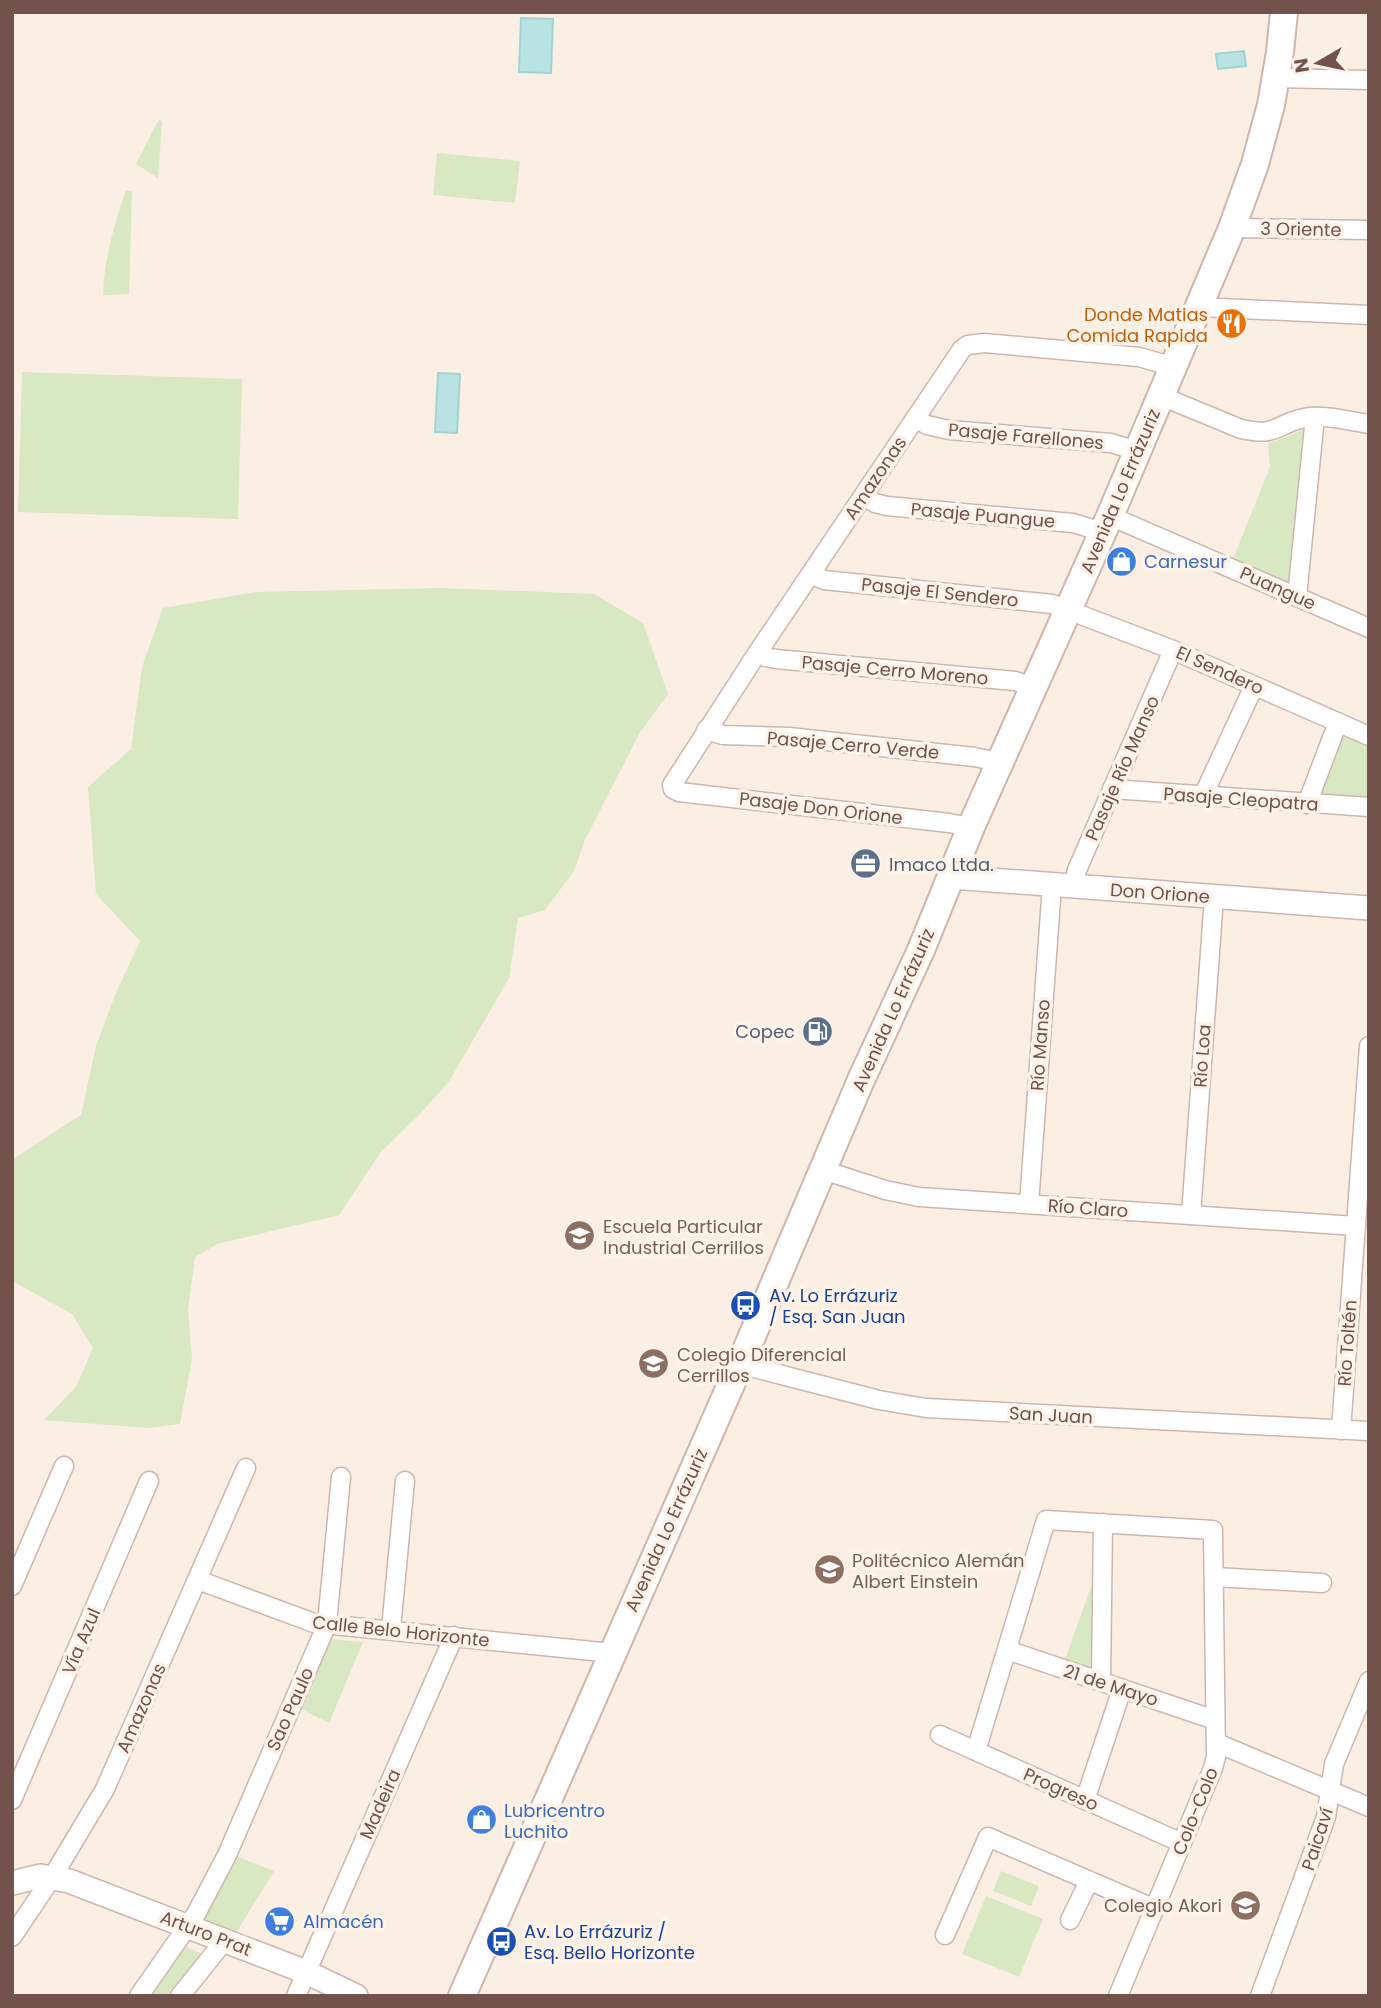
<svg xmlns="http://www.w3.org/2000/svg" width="1381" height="2008" font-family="Poppins,sans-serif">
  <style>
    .green { fill: #d8e8c3 }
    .water { fill: #b9e3e2; stroke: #a0d4d3; stroke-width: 2 }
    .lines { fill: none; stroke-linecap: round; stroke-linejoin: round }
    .minor-casing { stroke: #ceb6ad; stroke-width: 21 }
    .tertiary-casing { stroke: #ceb6ad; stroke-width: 26 }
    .secondary-casing { stroke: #d0b5ab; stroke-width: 30 }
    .minor { stroke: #fff; stroke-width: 18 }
    .tertiary { stroke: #fff; stroke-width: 23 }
    .secondary { stroke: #fff; stroke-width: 26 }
    .labels { text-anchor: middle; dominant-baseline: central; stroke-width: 7; stroke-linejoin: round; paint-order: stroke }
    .street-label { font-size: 18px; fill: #72524b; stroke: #fef2e9 }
    .food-label { font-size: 18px; fill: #c56008; stroke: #fef2e9; text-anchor: end }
    .shop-label { font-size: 18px; fill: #366cbe; stroke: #fef2e9; text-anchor: start }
    .service-label { font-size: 18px; fill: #4e5e75; stroke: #fef2e9; text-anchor: start }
    .education-label { font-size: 18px; fill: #785e54; stroke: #fef2e9; text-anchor: start }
    .transit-label { font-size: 18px; fill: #164399; stroke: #fef2e9; text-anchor: start }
  </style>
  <rect width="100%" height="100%" fill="#fbeee3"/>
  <g class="green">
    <polygon points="159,119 162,122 158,178 136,164"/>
    <polygon points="437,153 520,161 515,203 433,195"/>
    <path d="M126 191H132L129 294 103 295C104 260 114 224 126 191Z"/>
    <polygon points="22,372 242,379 238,519 18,512"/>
    <path d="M1309 429 1292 585 1233 559 1270 467 1268 443C1283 440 1294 431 1309 429Z"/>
    <polygon points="442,588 594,594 643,623 668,694 639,734 584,842 574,871 545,910 518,918 509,978 450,1080 419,1115 380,1153 339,1215 217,1244 195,1257 188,1310 192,1359 180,1424 148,1428 44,1420 76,1387 93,1348 72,1314 12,1281 12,1161 16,1157 81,1115 96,1046 115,995 140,941 96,894 88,787 131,749 142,667 163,608 256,592"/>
    <polygon points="1340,730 1369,743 1369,801 1317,798"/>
    <polygon points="1097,1570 1090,1668 1065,1660"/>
    <polygon points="330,1639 363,1642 329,1723 297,1707"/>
    <polygon points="233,1855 274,1871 236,1933 204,1921"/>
    <polygon points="1001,1871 1039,1886 1031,1906 993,1891"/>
    <polygon points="986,1896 1043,1919 1019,1977 962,1954"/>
    <polygon points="182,1945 217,1961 189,1996 148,1996"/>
  </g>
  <g class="water">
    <polygon points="521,18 553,19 551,73 519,72"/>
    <polygon points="1244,51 1246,66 1218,69 1216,54"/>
    <polygon points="438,373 460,374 457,433 435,432"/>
  </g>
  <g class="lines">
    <defs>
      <g id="minor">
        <polyline points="1276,78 1369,80"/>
        <polyline points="1232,228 1369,230"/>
        <polyline points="1199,307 1369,315"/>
        <path d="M1161 396 1241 429C1278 437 1273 425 1304 418 1323 414 1349 421 1369 424"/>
        <polyline points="915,418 927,425 949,430 1111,443 1137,451"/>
        <polyline points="864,496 875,503 887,506 1073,523 1103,532"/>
        <polyline points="1110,516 1369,628"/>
        <polyline points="811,574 824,580 1052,604 1173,650 1369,736"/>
        <polyline points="1297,597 1315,417"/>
        <polyline points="758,652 766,657 776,659 1015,681 1032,687"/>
        <polyline points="706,730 723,735 789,737 974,757 1000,762"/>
        <polyline points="1112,789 1369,807"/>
        <polyline points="1203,796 1254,686"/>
        <polyline points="1307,804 1338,722"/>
        <polyline points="971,827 949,823 679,792 673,789 672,785 758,652 962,349 968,345 984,343 1139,357 1174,367"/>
        <polyline points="1073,887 1077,870 1173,650"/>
        <polyline points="823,1170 885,1190 919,1197 1356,1226"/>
        <polyline points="1029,1204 1052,885"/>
        <polyline points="1191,1215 1214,897"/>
        <polyline points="739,1364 879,1400 926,1408 1369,1431"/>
        <polyline points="1341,1430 1369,1046"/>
        <polyline points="1215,1577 1322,1583"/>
        <polyline points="198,1580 314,1623 612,1653"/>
        <polyline points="12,1586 64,1466"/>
        <polyline points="391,1629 405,1481"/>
        <polyline points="1007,1650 1215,1720"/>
        <polyline points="1101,1681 1103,1523"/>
        <polyline points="940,1735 1182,1843"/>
        <polyline points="1217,1743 1369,1807"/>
        <polyline points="976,1751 1046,1520 1213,1530 1216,1757 1213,1768 1118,1996"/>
        <polyline points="12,1800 149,1481"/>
        <polyline points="1085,1800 1122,1689"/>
        <polyline points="1070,1920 1089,1881"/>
        <polyline points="945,1935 988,1837 1155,1909"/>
        <polyline points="12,1937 53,1876 105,1789 246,1468"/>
        <polyline points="139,1996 196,1914 227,1855 327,1624 341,1477"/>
        <polyline points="180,1996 225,1940"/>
        <polyline points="296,1996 454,1636"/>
        <polyline points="1260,1996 1326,1817 1334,1764 1369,1681"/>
      </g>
      <g id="tertiary">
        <polyline points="951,877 1369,908"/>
        <polyline points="12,1883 41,1876 69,1881 306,1972 356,1996"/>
      </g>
      <polyline id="secondary" points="462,1996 747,1348 861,1080 921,950 971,827 1110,516 1232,228 1255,164 1271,105 1280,52 1284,12"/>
    </defs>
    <use href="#minor" class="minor-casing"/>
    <use href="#tertiary" class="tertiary-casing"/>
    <use href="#secondary" class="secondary-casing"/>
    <use href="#minor" class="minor"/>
    <use href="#tertiary" class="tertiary"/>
    <use href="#secondary" class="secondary"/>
  </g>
  <defs>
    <symbol id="restaurant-disc" viewBox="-11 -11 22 22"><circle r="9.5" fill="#e8710a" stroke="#fef2e9"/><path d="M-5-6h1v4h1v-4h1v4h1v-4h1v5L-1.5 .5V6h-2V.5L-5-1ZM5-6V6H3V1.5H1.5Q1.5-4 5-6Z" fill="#fff"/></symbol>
    <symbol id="shop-disc" viewBox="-11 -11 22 22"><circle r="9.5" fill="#3f7fe0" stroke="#fef2e9"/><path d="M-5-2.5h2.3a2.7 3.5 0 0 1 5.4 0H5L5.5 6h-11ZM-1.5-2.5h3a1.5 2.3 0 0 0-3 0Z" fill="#fff"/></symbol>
    <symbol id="office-disc" viewBox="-11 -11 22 22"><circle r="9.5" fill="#5c6f8a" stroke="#fef2e9"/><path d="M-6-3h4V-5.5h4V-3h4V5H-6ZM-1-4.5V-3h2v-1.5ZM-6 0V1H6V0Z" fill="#fff"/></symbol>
    <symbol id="fuel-disc" viewBox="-11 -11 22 22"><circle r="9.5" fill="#5c6f8a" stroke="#fef2e9"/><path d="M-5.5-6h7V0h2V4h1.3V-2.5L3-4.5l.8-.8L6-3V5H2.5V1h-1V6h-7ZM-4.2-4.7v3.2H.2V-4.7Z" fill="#fff"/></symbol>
    <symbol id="school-disc" viewBox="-11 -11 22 22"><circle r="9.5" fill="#8d6e63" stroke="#fef2e9"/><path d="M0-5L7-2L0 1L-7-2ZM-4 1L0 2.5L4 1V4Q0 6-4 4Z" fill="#fff"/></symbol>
    <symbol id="bus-disc" viewBox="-11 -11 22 22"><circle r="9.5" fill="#1a4fb4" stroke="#fef2e9"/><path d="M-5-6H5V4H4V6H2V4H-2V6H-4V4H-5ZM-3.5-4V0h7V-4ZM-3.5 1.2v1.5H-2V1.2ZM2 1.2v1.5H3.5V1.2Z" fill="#fff"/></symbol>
    <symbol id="supermarket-disc" viewBox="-11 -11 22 22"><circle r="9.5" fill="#3f7fe0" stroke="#fef2e9"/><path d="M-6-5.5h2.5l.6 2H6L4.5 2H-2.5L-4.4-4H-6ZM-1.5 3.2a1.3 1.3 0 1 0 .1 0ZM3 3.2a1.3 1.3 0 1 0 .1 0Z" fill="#fff"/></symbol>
  </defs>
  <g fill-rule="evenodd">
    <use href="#restaurant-disc" x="1214" y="306" width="35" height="35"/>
    <use href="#shop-disc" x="1104" y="544" width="35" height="35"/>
    <use href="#office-disc" x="848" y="846" width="35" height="35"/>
    <use href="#fuel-disc" x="800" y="1014" width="35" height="35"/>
    <use href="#school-disc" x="562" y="1218" width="35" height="35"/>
    <use href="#bus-disc" x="728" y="1288" width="35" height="35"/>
    <use href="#school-disc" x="636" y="1346" width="35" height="35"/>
    <use href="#school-disc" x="812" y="1552" width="35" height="35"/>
    <use href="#shop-disc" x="464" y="1802" width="35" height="35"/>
    <use href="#school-disc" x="1228" y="1888" width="35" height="35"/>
    <use href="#supermarket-disc" x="262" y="1904" width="35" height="35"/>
    <use href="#bus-disc" x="484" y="1924" width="35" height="35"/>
  </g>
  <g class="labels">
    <g class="street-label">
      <text transform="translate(1301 229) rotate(1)">3 Oriente</text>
      <text transform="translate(1026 436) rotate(5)">Pasaje Farellones</text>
      <text transform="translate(875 478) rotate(-56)">Amazonas</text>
      <text transform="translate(1120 491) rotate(-67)">Avenida Lo Errázuriz</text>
      <text transform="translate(983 515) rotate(5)">Pasaje Puangue</text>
      <text transform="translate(1278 588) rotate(24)">Puangue</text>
      <text transform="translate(940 592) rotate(6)">Pasaje El Sendero</text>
      <text transform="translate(895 670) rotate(5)">Pasaje Cerro Moreno</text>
      <text transform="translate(1220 670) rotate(24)">El Sendero</text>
      <text transform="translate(853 745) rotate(5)">Pasaje Cerro Verde</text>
      <text transform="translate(1122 768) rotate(-66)">Pasaje Río Manso</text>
      <text transform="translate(1241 799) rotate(4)">Pasaje Cleopatra</text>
      <text transform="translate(821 808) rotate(7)">Pasaje Don Orione</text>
      <text transform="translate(1160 893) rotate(4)">Don Orione</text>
      <text transform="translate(893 1010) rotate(-66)">Avenida Lo Errázuriz</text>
      <text transform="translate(1040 1045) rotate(-86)">Río Manso</text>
      <text transform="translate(1202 1056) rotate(-86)">Río Loa</text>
      <text transform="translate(1088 1208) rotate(4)">Río Claro</text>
      <text transform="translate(1347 1343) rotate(-86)">Río Toltén</text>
      <text transform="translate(1051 1415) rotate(3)">San Juan</text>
      <text transform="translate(666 1530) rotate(-66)">Avenida Lo Errázuriz</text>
      <text transform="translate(401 1631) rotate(6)">Calle Belo Horizonte</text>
      <text transform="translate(81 1641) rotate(-67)">Vía Azul</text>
      <text transform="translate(1111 1685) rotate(18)">21 de Mayo</text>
      <text transform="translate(141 1708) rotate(-66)">Amazonas</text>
      <text transform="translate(290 1709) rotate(-66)">Sao Paulo</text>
      <text transform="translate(1061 1789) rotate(24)">Progreso</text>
      <text transform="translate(380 1804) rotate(-66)">Madeira</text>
      <text transform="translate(1195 1811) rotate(-68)">Colo-Colo</text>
      <text transform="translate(1317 1839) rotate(-72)">Paicaví</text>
      <text transform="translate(206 1933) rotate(21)">Arturo Prat</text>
    </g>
    <g class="food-label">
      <text x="1208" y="314">Donde Matias<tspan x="1208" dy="21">Comida Rapida</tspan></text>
    </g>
    <g class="shop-label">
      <text x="1144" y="561">Carnesur</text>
      <text x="504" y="1810">Lubricentro<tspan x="504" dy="21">Luchito</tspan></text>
      <text x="303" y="1921">Almacén</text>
    </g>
    <g class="service-label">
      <text x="889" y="864">Imaco Ltda.</text>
      <text x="795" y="1031" text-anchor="end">Copec</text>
    </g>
    <g class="education-label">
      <text x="603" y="1226">Escuela Particular<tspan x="603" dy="21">Industrial Cerrillos</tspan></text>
      <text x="677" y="1354">Colegio Diferencial<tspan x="677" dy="21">Cerrillos</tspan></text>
      <text x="852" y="1560">Politécnico Alemán<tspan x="852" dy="21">Albert Einstein</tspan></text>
      <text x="1222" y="1905" text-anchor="end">Colegio Akori</text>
    </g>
    <g class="transit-label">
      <text x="769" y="1295">Av. Lo Errázuriz<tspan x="769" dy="21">/ Esq. San Juan</tspan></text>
      <text x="524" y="1931">Av. Lo Errázuriz /<tspan x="524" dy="21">Esq. Bello Horizonte</tspan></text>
    </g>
  </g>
  <rect width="1381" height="2008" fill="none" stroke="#72524b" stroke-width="28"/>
  <g transform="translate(1318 63) rotate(261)" stroke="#fef2e9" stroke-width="5" paint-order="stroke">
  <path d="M0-5L12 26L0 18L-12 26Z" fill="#72524b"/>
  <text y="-10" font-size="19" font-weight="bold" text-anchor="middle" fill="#72524b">N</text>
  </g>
</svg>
